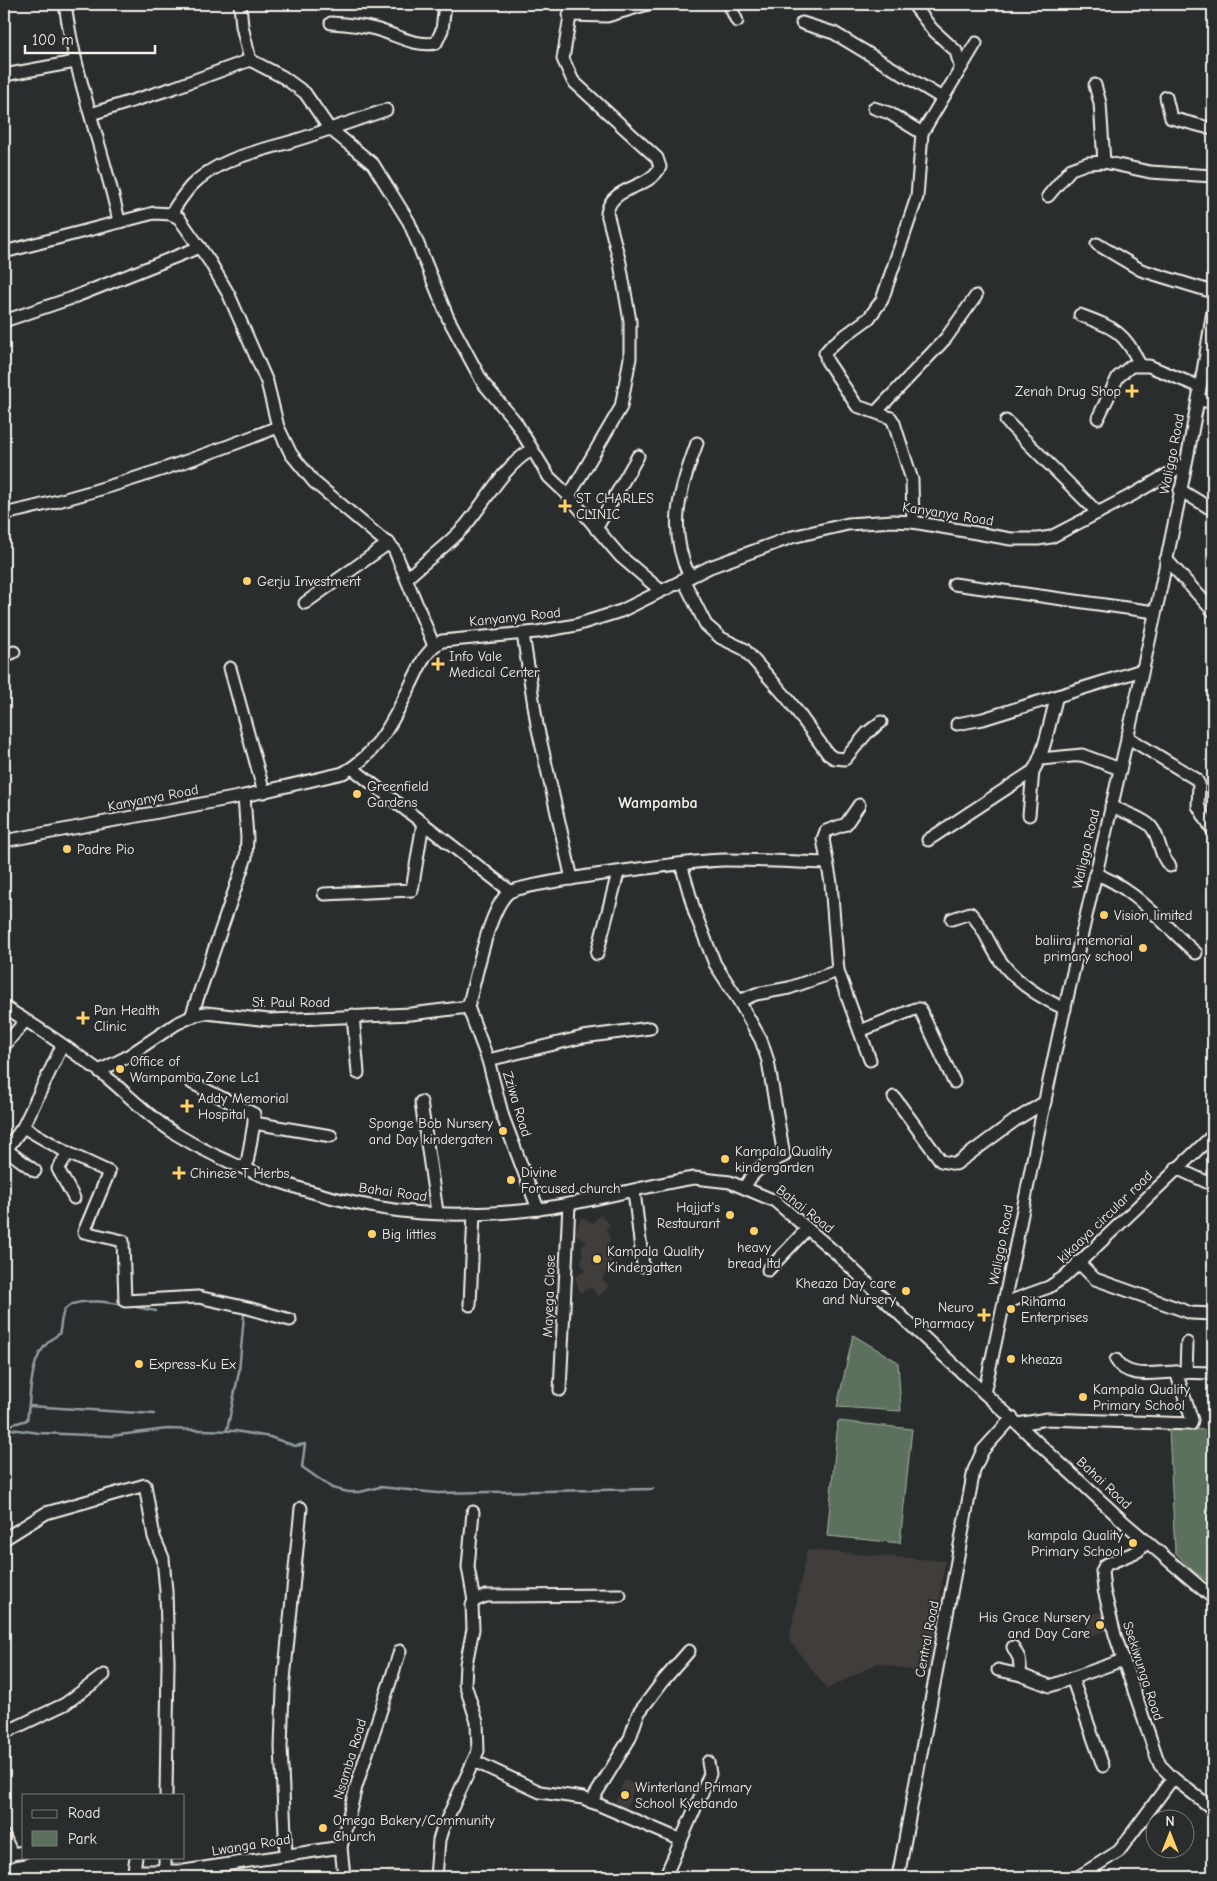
<svg xmlns="http://www.w3.org/2000/svg" width="1217" height="1881" font-family="'Comic Neue',sans-serif">
  <style>
    .built { fill: #3f3e3b }
    .green { fill: #5b715d; stroke: #a8b1a2 }
    .lines { fill: none; stroke-linecap: round; stroke-linejoin: round }
    .stream { stroke: #8f9ca0; stroke-width: 2.5 }
    .minor-casing { stroke: #f4f1e8; stroke-width: 15 }
    .minor { stroke: #2a2d2e; stroke-width: 11 }
    .poi-dot { fill: #ffd166; stroke: #2a2d2e; stroke-width: 2 }
    .labels { text-anchor: middle; dominant-baseline: central; stroke-width: 4; stroke-linejoin: round; paint-order: stroke }
    .poi-label { font-size: 14px; fill: #f4f1e8; stroke: #2a2d2e; text-anchor: start }
    .street-label { font-size: 14px; fill: #f4f1e8; stroke: #2a2d2e }
    .quarter-label { font-size: 16px; font-weight: bold; fill: #f4f1e8; stroke: #2a2d2e }
  </style>
  <rect width="100%" height="100%" fill="#2a2d2e"/>
  <filter id="ink" filterUnits="userSpaceOnUse"><feTurbulence type="fractalNoise" baseFrequency=".02" numOctaves="2"/><feDisplacementMap in="SourceGraphic" scale="10" xChannelSelector="R" yChannelSelector="G"/><feConvolveMatrix kernelMatrix="1 2 1 2 8 2 1 2 1" color-interpolation-filters="sRGB"/></filter>
  <g filter="url(#ink)">
    <g class="built">
      <polygon points="600,1215 610,1225 606,1229 611,1242 607,1243 608,1253 612,1252 611,1271 607,1270 602,1279 609,1286 598,1297 591,1287 580,1293 575,1277 586,1270 581,1264 583,1254 581,1246 587,1242 575,1234 581,1217 593,1223"/>
      <polygon points="807,1550 945,1561 929,1674 878,1663 827,1689 789,1640"/>
      <polygon points="1097,1612 1104,1612 1108,1623 1106,1624 1108,1630 1091,1636 1086,1623 1091,1621 1094,1626 1090,1616"/>
      <polygon points="624,1780 636,1784 626,1810 614,1806"/>
      <polygon points="387,1869 406,1869 407,1877 387,1877"/>
    </g>
    <g class="green">
      <polygon points="853,1335 898,1362 901,1411 837,1407"/>
      <polygon points="838,1421 912,1429 900,1543 827,1536"/>
      <polygon points="1169,1429 1213,1430 1213,1584 1194,1572 1175,1552"/>
    </g>
    <g class="lines">
      <g class="stream">
        <polyline points="29,1406 154,1414"/>
        <path d="M4 1427 27 1420C32 1388 28 1351 59 1334 61 1328 61 1317 64 1311 75 1291 137 1308 156 1311"/>
        <polyline points="4,1428 39,1433 111,1436 167,1429 235,1431 270,1437 295,1446 305,1444 302,1467 332,1488 348,1492 360,1492 380,1487 437,1493 653,1489"/>
        <polyline points="227,1430 239,1372 244,1315"/>
      </g>
      <defs>
        <g id="minor">
          <path d="M65 4C75 78 103 148 119 221"/>
          <polyline points="240,4 242,26 250,60"/>
          <polyline points="729,4 737,21"/>
          <polyline points="913,4 932,29 956,51 960,66"/>
          <polyline points="569,15 607,16 648,4"/>
          <path d="M331 23C346 24 360 25 375 29 395 34 414 47 436 43L442 30 445 4"/>
          <polyline points="802,23 834,33 942,98"/>
          <polyline points="4,75 75,62"/>
          <polyline points="1095,85 1100,103 1104,162"/>
          <polyline points="1166,97 1171,118 1213,129"/>
          <polyline points="874,108 889,113 922,133"/>
          <polyline points="91,114 173,88 250,60 283,77 305,93 329,128 373,164 409,222 448,318 483,383 515,421 549,477 569,496 620,556 660,590"/>
          <polyline points="1048,196 1071,169 1088,163 1104,162 1150,172 1213,176"/>
          <path d="M171 214C177 204 184 194 191 186 221 155 268 150 306 137 333 128 359 119 386 110"/>
          <polyline points="1097,244 1141,270 1213,292"/>
          <polyline points="4,252 154,213 171,214 179,218 210,262 229,295 267,382 278,427 291,454 314,482 394,549 434,646"/>
          <path d="M1080 315C1112 327 1125 331 1140 365"/>
          <polyline points="4,321 69,299 200,247"/>
          <polyline points="1198,400 1213,402"/>
          <polyline points="876,412 946,338 976,296"/>
          <polyline points="1098,418 1118,377 1131,366 1149,366 1200,387"/>
          <polyline points="1006,421 1098,513"/>
          <polyline points="1180,490 1213,510"/>
          <path d="M569 496 621 407 630 358V321L620 263 607 213C611 185 649 190 660 167L657 158 573 81 563 59 572 4"/>
          <path d="M4 514C97 494 189 462 278 427"/>
          <polyline points="913,522 912,480 894,423 891,418 857,406 827,361 825,353 832,345 869,318 882,300 917,197 922,133 976,43"/>
          <polyline points="596,529 638,456"/>
          <polyline points="1166,559 1213,611"/>
          <path d="M689 575C667 528 680 490 697 443"/>
          <path d="M407 578C426 560 447 546 465 526 487 500 502 468 531 450"/>
          <polyline points="683,579 706,625 721,638 744,649 788,699 828,754 834,758 845,759 867,733 881,722"/>
          <polyline points="954,584 1155,612"/>
          <polyline points="305,603 389,543"/>
          <polyline points="523,634 537,725 572,879"/>
          <polyline points="4,656 14,652"/>
          <polyline points="230,668 264,792"/>
          <polyline points="957,724 983,719 1142,670"/>
          <polyline points="1127,737 1196,779 1199,784 1198,806 1213,831"/>
          <polyline points="1041,759 1082,755 1120,769"/>
          <polyline points="352,768 510,891"/>
          <polyline points="859,805 846,824 826,831 823,839 831,883 838,971 870,1060"/>
          <path d="M1111 806C1121 811 1147 820 1152 828 1161 840 1159 856 1170 866"/>
          <polyline points="1029,815 1033,771"/>
          <path d="M928 840 1033 771C1045 753 1050 719 1057 696"/>
          <path d="M4 841 244 796 343 773C385 751 403 698 424 658L434 646 442 641 537 632 576 625 621 611 710 567 792 537 848 524 893 521 913 522 1011 539H1038L1051 537 1134 494 1185 464"/>
          <path d="M681 864 695 913 715 964 739 1001 761 1040 768 1061 784 1156C767 1164 752 1169 745 1188"/>
          <path d="M1095 874C1132 885 1167 928 1196 953"/>
          <polyline points="324,894 412,890 423,823"/>
          <path d="M952 919 970 913C984 926 990 948 1002 963 1018 984 1041 998 1065 1009"/>
          <polyline points="597,954 618,873"/>
          <polyline points="739,1001 756,994 789,988 838,971"/>
          <path d="M4 1007C36 1026 68 1048 98 1070 125 1091 147 1116 176 1134 234 1170 315 1197 381 1208 432 1217 488 1215 539 1209 592 1202 642 1186 694 1178L730 1182 775 1201 837 1254 918 1332 1126 1524 1213 1598"/>
          <path d="M468 1007C476 979 488 911 508 893 519 883 700 860 725 860 759 860 793 862 827 863"/>
          <polyline points="468,1007 488,1060 503,1117 538,1209"/>
          <polyline points="353,1015 358,1073"/>
          <polyline points="191,1017 246,857 247,838 244,796"/>
          <polyline points="860,1031 915,1009 920,1009 954,1082"/>
          <polyline points="4,1046 25,1021"/>
          <polyline points="488,1060 583,1037 650,1028"/>
          <polyline points="99,1071 125,1058 176,1024 195,1015 206,1013 269,1020 296,1019 411,1014 468,1007"/>
          <polyline points="192,1083 254,1114 254,1123"/>
          <polyline points="894,1097 941,1161 956,1164 1017,1119 1045,1102"/>
          <polyline points="421,1102 437,1212"/>
          <polyline points="23,1127 68,1153 109,1172 84,1232 123,1241 125,1301 198,1297 248,1308 290,1320"/>
          <polyline points="4,1148 35,1171"/>
          <polyline points="6,1150 23,1127 62,1046"/>
          <polyline points="68,1153 58,1169 74,1198"/>
          <polyline points="1176,1168 1213,1185"/>
          <polyline points="246,1169 254,1123 331,1136"/>
          <polyline points="634,1191 643,1266"/>
          <polyline points="1078,1262 1095,1279 1191,1313 1213,1314"/>
          <polyline points="768,1270 807,1229"/>
          <polyline points="1005,1303 1049,1287 1064,1277 1213,1135"/>
          <polyline points="470,1305 474,1213"/>
          <polyline points="1176,1372 1213,1373"/>
          <polyline points="1186,1372 1187,1343"/>
          <polyline points="560,1390 569,1204"/>
          <path d="M984 1393C1014 1265 1036 1135 1065 1007 1118 776 1176 545 1213 311"/>
          <path d="M1018 1424 1047 1419 1191 1424 1192 1420 1176 1372C1156 1372 1127 1380 1116 1360"/>
          <polyline points="4,1539 46,1513 145,1485 154,1537 163,1558 166,1591 168,1662 166,1795"/>
          <polyline points="1147,1542 1138,1551 1105,1565 1102,1571 1104,1590 1115,1635 1157,1758 1160,1765 1173,1778 1213,1809"/>
          <polyline points="474,1601 486,1596 620,1595"/>
          <polyline points="1013,1647 1019,1658 1021,1675"/>
          <polyline points="998,1670 1021,1675 1050,1686 1123,1660"/>
          <polyline points="1072,1678 1103,1766"/>
          <polyline points="4,1733 65,1704 104,1675"/>
          <polyline points="474,1761 540,1792 583,1798 681,1840"/>
          <polyline points="591,1802 630,1738 638,1714 662,1682 689,1651"/>
          <polyline points="4,1836 12,1854"/>
          <polyline points="286,1855 281,1747 283,1690 301,1508"/>
          <polyline points="165,1857 165,1872"/>
          <polyline points="4,1859 12,1854 24,1852"/>
          <polyline points="135,1871 184,1871 341,1847"/>
          <polyline points="133,1877 136,1857"/>
          <polyline points="344,1877 341,1847 356,1787 400,1651"/>
          <polyline points="436,1877 439,1840 442,1830 478,1751 477,1722 465,1684 466,1664 473,1629 472,1605 474,1601 468,1567 473,1512"/>
          <polyline points="665,1877 710,1774 708,1762"/>
          <polyline points="898,1877 974,1470 983,1450 1012,1418"/>
          <polyline points="1078,1877 1119,1851 1173,1778"/>
        </g>
      </defs>
      <use href="#minor" class="minor-casing"/>
      <use href="#minor" class="minor"/>
    </g>
  </g>
  <g class="poi-dot">
    <path d="M1129.5 383.5h5v5h5v5h-5v5h-5v-5h-5v-5h5z"/>
    <path d="M562.5 498.5h5v5h5v5h-5v5h-5v-5h-5v-5h5z"/>
    <circle cx="247" cy="581" r="5"/>
    <path d="M435.5 656.5h5v5h5v5h-5v5h-5v-5h-5v-5h5z"/>
    <circle cx="357" cy="794" r="5"/>
    <circle cx="67" cy="849" r="5"/>
    <circle cx="1104" cy="915" r="5"/>
    <circle cx="1143" cy="948" r="5"/>
    <path d="M80.5 1010.5h5v5h5v5h-5v5h-5v-5h-5v-5h5z"/>
    <circle cx="120" cy="1069" r="5"/>
    <path d="M184.5 1098.5h5v5h5v5h-5v5h-5v-5h-5v-5h5z"/>
    <circle cx="503" cy="1131" r="5"/>
    <circle cx="725" cy="1159" r="5"/>
    <path d="M176.5 1165.5h5v5h5v5h-5v5h-5v-5h-5v-5h5z"/>
    <circle cx="511" cy="1180" r="5"/>
    <circle cx="730" cy="1215" r="5"/>
    <circle cx="754" cy="1231" r="5"/>
    <circle cx="372" cy="1234" r="5"/>
    <circle cx="597" cy="1259" r="5"/>
    <circle cx="906" cy="1291" r="5"/>
    <circle cx="1011" cy="1309" r="5"/>
    <path d="M981.5 1307.5h5v5h5v5h-5v5h-5v-5h-5v-5h5z"/>
    <circle cx="1011" cy="1359" r="5"/>
    <circle cx="139" cy="1364" r="5"/>
    <circle cx="1083" cy="1397" r="5"/>
    <circle cx="1133" cy="1543" r="5"/>
    <circle cx="1100" cy="1625" r="5"/>
    <circle cx="625" cy="1795" r="5"/>
    <circle cx="323" cy="1828" r="5"/>
  </g>
  <g class="labels">
    <g class="poi-label">
      <text x="1121" y="391" text-anchor="end">Zenah Drug Shop</text>
      <text x="576" y="498">ST CHARLES<tspan x="576" dy="16">CLINIC</tspan></text>
      <text x="257" y="581">Gerju Investment</text>
      <text x="449" y="656">Info Vale<tspan x="449" dy="16">Medical Center</tspan></text>
      <text x="367" y="786">Greenfield<tspan x="367" dy="16">Gardens</tspan></text>
      <text x="77" y="849">Padre Pio</text>
      <text x="1114" y="915">Vision limited</text>
      <text x="1133" y="940" text-anchor="end">baliira memorial<tspan x="1133" dy="16">primary school</tspan></text>
      <text x="94" y="1010">Pan Health<tspan x="94" dy="16">Clinic</tspan></text>
      <text x="130" y="1061">Office of<tspan x="130" dy="16">Wampamba Zone Lc1</tspan></text>
      <text x="198" y="1098">Addy Memorial<tspan x="198" dy="16">Hospital</tspan></text>
      <text x="493" y="1123" text-anchor="end">Sponge Bob Nursery<tspan x="493" dy="16">and Day kindergaten</tspan></text>
      <text x="735" y="1151">Kampala Quality<tspan x="735" dy="16">kindergarden</tspan></text>
      <text x="521" y="1172">Divine<tspan x="521" dy="16">Forcused church</tspan></text>
      <text x="190" y="1173">Chinese T Herbs</text>
      <text x="720" y="1207" text-anchor="end">Hajjat's<tspan x="720" dy="16">Restaurant</tspan></text>
      <text x="382" y="1234">Big littles</text>
      <text x="754" y="1247" text-anchor="middle">heavy<tspan x="754" dy="16">bread ltd</tspan></text>
      <text x="607" y="1251">Kampala Quality<tspan x="607" dy="16">Kindergatten</tspan></text>
      <text x="896" y="1283" text-anchor="end">Kheaza Day care<tspan x="896" dy="16">and Nursery</tspan></text>
      <text x="1021" y="1301">Rihama<tspan x="1021" dy="16">Enterprises</tspan></text>
      <text x="974" y="1307" text-anchor="end">Neuro<tspan x="974" dy="16">Pharmacy</tspan></text>
      <text x="1021" y="1359">kheaza</text>
      <text x="149" y="1364">Express-Ku Ex</text>
      <text x="1093" y="1389">Kampala Quality<tspan x="1093" dy="16">Primary School</tspan></text>
      <text x="1123" y="1535" text-anchor="end">kampala Quality<tspan x="1123" dy="16">Primary School</tspan></text>
      <text x="1090" y="1617" text-anchor="end">His Grace Nursery<tspan x="1090" dy="16">and Day Care</tspan></text>
      <text x="635" y="1787">Winterland Primary<tspan x="635" dy="16">School Kyebando</tspan></text>
      <text x="333" y="1820">Omega Bakery/Community<tspan x="333" dy="16">Church</tspan></text>
    </g>
    <g class="street-label">
      <text transform="translate(1172 454) rotate(-79)">Waliggo Road</text>
      <text transform="translate(948 514) rotate(9)">Kanyanya Road</text>
      <text transform="translate(515 617) rotate(-6)">Kanyanya Road</text>
      <text transform="translate(153 798) rotate(-11)">Kanyanya Road</text>
      <text transform="translate(1086 849) rotate(-77)">Waliggo Road</text>
      <text x="291" y="1002">St. Paul Road</text>
      <text transform="translate(517 1104) rotate(73)">Zziwa Road</text>
      <text transform="translate(393 1192) rotate(8)">Bahai Road</text>
      <text transform="translate(805 1209) rotate(38)">Bahai Road</text>
      <text transform="translate(1105 1217) rotate(-44)">kikaaya circular road</text>
      <text transform="translate(1001 1245) rotate(-79)">Waliggo Road</text>
      <text transform="translate(549 1296) rotate(-88)">Mayega Close</text>
      <text transform="translate(1104 1483) rotate(43)">Bahai Road</text>
      <text transform="translate(927 1639) rotate(-79)">Central Road</text>
      <text transform="translate(1143 1671) rotate(72)">Ssekiwunga Road</text>
      <text transform="translate(350 1759) rotate(-73)">Nsamba Road</text>
      <text transform="translate(251 1845) rotate(-9)">Lwanga Road</text>
    </g>
    <g class="quarter-label">
      <text x="658" y="803">Wampamba</text>
    </g>
  </g>
  <rect width="1217" height="1881" fill="none" stroke="#2a2d2e" stroke-width="20"/>
  <rect x="10" y="10" width="1197" height="1861" fill="none" stroke="#f4f1e8" stroke-width="2" filter="url(#ink)"/>
  <rect x="22" y="1794" width="162" height="65" fill="#2a2d2e" stroke="#7b7b78"/>
  <rect x="32" y="1810" width="25" height="8" fill="#2a2d2e" stroke="#7b7b78"/>
  <text x="68" y="1818" font-size="15" fill="#f4f1e8">Road</text>
  <rect x="32" y="1831" width="25" height="15" fill="#5b715d" stroke="#7b7b78"/>
  <text x="68" y="1844" font-size="15" fill="#f4f1e8">Park</text>
  <g transform="translate(1170 1834)"><circle r="24" fill="#2a2d2e" stroke="#7b7b78"/>
  <path d="M0-4L9 19L0 12L-9 19Z" fill="#ffd166"/>
  <text y="-8" font-size="14" font-weight="bold" text-anchor="middle" fill="#f4f1e8">N</text>
  </g>
  <path d="M25 45v8h130v-8" fill="none" stroke="#f4f1e8" stroke-width="2.5"/>
  <text x="32" y="45" font-size="15" fill="#f4f1e8" stroke="#2a2d2e" stroke-width="4" paint-order="stroke">100 m</text>
</svg>
